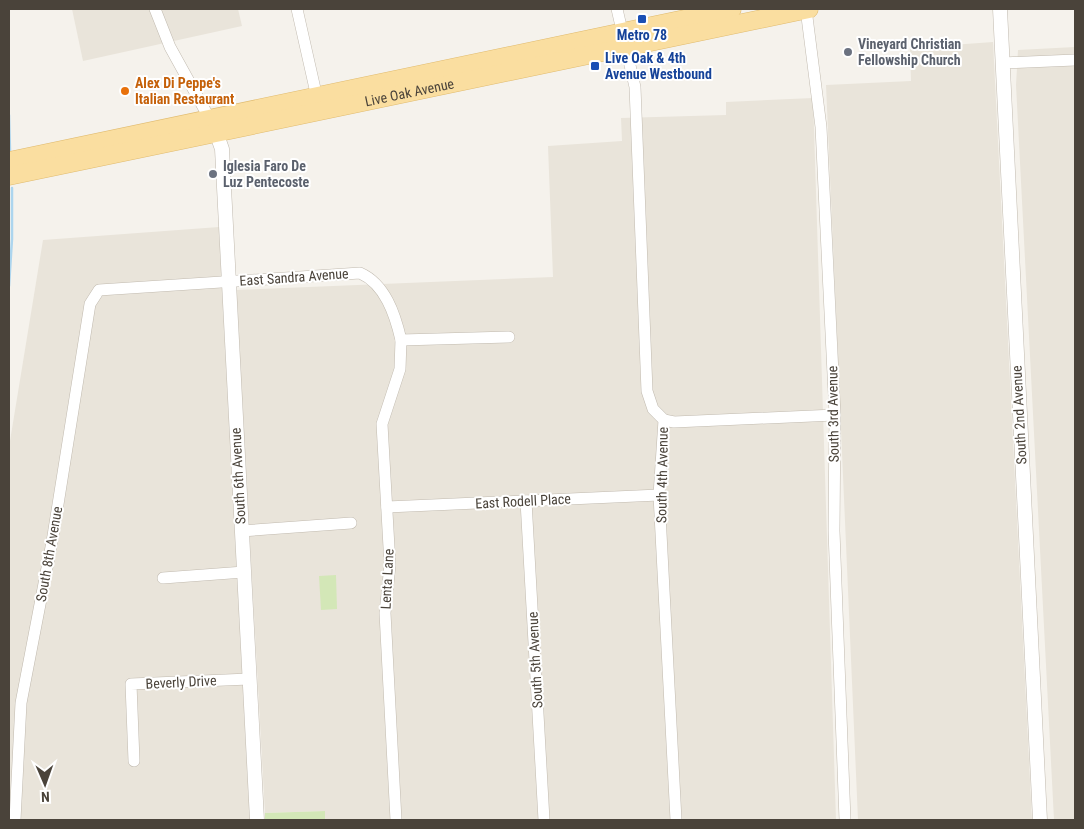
<svg xmlns="http://www.w3.org/2000/svg" width="1084" height="829" font-family="'Roboto Condensed',sans-serif">
  <style>
    .residential { fill: #e9e4da }
    .green { fill: #d3e7b7 }
    .lines { fill: none; stroke-linecap: round; stroke-linejoin: round }
    .stream { stroke: #acd5ee; stroke-width: 2.5 }
    .minor-casing { stroke: #c1baaf; stroke-width: 12 }
    .tertiary-casing { stroke: #c1baaf; stroke-width: 15 }
    .primary-casing { stroke: #e0bb6f; stroke-width: 19 }
    .minor { stroke: #fff; stroke-width: 11 }
    .tertiary { stroke: #fff; stroke-width: 14 }
    .primary { stroke: #fadea0; stroke-width: 18 }
    .transit-dot { fill: #1a4fb4; stroke: #fff; stroke-width: 2 }
    .worship-dot { fill: #6b7280; stroke: #fff; stroke-width: 2 }
    .food-dot { fill: #e8710a; stroke: #fff; stroke-width: 2 }
    .labels { text-anchor: middle; dominant-baseline: central; stroke-width: 4; stroke-linejoin: round; paint-order: stroke }
    .transit-label { font-size: 14px; font-weight: bold; fill: #164399; stroke: #fff }
    .worship-label { font-size: 14px; font-weight: bold; fill: #5b616d; stroke: #fff; text-anchor: start }
    .food-label { font-size: 14px; font-weight: bold; fill: #c56008; stroke: #fff; text-anchor: start }
    .street-label { font-size: 14px; fill: #4a433a; stroke: #fff }
  </style>
  <rect width="100%" height="100%" fill="#f5f2ec"/>
  <g class="residential">
    <polygon points="72,9 238,9 242,26 83,61"/>
    <polygon points="993,42 1032,820 858,820 826,85 911,81 910,48"/>
    <polygon points="1075,47 1075,820 1054,820 1016,85 1018,50"/>
    <polygon points="813,98 836,820 325,820 324,811 265,813 236,290 553,277 548,146 622,141 621,118 726,115 726,102"/>
    <polygon points="219,227 250,820 9,820 9,447 43,240"/>
  </g>
  <g class="green">
    <polygon points="336,575 337,609 321,610 319,576"/>
    <polygon points="325,811 325,820 265,820 265,813"/>
  </g>
  <g class="lines">
    <g class="stream">
      <polyline points="9,115 10,151"/>
      <polyline points="9,286 12,239 12,188"/>
    </g>
    <defs>
      <g id="minor">
        <polyline points="155,9 170,47 212,123"/>
        <polyline points="297,9 318,102"/>
        <polyline points="617,9 635,87 647,391 653,409 664,420 659,495 676,820"/>
        <polyline points="806,9 821,127 835,415 834,531 845,820"/>
        <polyline points="1003,63 1075,60"/>
        <polyline points="664,420 674,422 835,415"/>
        <polyline points="526,501 544,820"/>
        <polyline points="387,507 659,495"/>
        <polyline points="241,531 351,523"/>
        <polyline points="163,578 244,572"/>
        <polyline points="134,761 131,684 249,679"/>
        <path d="M15 820 21 703 52 542 90 304 99 290 360 273C385 284 395 314 401 340L509 337"/>
        <polyline points="396,820 385,613 390,565 382,424 400,369 401,340"/>
      </g>
      <g id="tertiary">
        <polyline points="1000,9 1040,820"/>
        <polyline points="216,132 222,149 257,820"/>
      </g>
      <g id="primary">
        <polyline points="9,161 732,9"/>
        <path id="s1" d="M9 176 809 9"/>
      </g>
    </defs>
    <use href="#minor" class="minor-casing"/>
    <use href="#tertiary" class="tertiary-casing"/>
    <use href="#primary" class="primary-casing"/>
    <use href="#minor" class="minor"/>
    <use href="#tertiary" class="tertiary"/>
    <use href="#primary" class="primary"/>
  </g>
  <g class="transit-dot">
    <rect x="637" y="14" width="10" height="10" rx="2.5"/>
    <rect x="590" y="61" width="10" height="10" rx="2.5"/>
  </g>
  <g class="worship-dot">
    <circle cx="848" cy="52" r="5"/>
    <circle cx="213" cy="174" r="5"/>
  </g>
  <circle class="food-dot" cx="125" cy="91" r="5"/>
  <g class="labels">
    <g class="transit-label">
      <text x="642" y="35">Metro 78</text>
      <text x="605" y="58" text-anchor="start">Live Oak &amp; 4th<tspan x="605" dy="16">Avenue Westbound</tspan></text>
    </g>
    <g class="worship-label">
      <text x="858" y="44">Vineyard Christian<tspan x="858" dy="16">Fellowship Church</tspan></text>
      <text x="223" y="166">Iglesia Faro De<tspan x="223" dy="16">Luz Pentecoste</tspan></text>
    </g>
    <g class="food-label">
      <text x="135" y="83">Alex Di Peppe's<tspan x="135" dy="16">Italian Restaurant</tspan></text>
    </g>
    <g class="street-label">
      <text stroke="none"><textPath href="#s1" startOffset="409">Live Oak Avenue</textPath></text>
      <text transform="translate(294 277) rotate(-4)">East Sandra Avenue</text>
      <text transform="translate(833 414) rotate(-91)">South 3rd Avenue</text>
      <text transform="translate(1019 415) rotate(-93)">South 2nd Avenue</text>
      <text transform="translate(662 475) rotate(-89)">South 4th Avenue</text>
      <text transform="translate(238 476) rotate(-93)">South 6th Avenue</text>
      <text transform="translate(523 501) rotate(-3)">East Rodell Place</text>
      <text transform="translate(49 554) rotate(-80)">South 8th Avenue</text>
      <text transform="translate(387 579) rotate(-87)">Lenta Lane</text>
      <text transform="translate(535 660) rotate(-93)">South 5th Avenue</text>
      <text transform="translate(181 682) rotate(-3)">Beverly Drive</text>
    </g>
  </g>
  <rect width="1084" height="829" fill="none" stroke="#4a433a" stroke-width="20"/>
  <g transform="translate(45 784) rotate(178)" stroke="#ffffff" stroke-width="4" paint-order="stroke">
  <path d="M0-4L9 19L0 12L-9 19Z" fill="#4a433a"/>
  <text y="-8" font-size="14" font-weight="bold" text-anchor="middle" fill="#4a433a">N</text>
  </g>
</svg>
